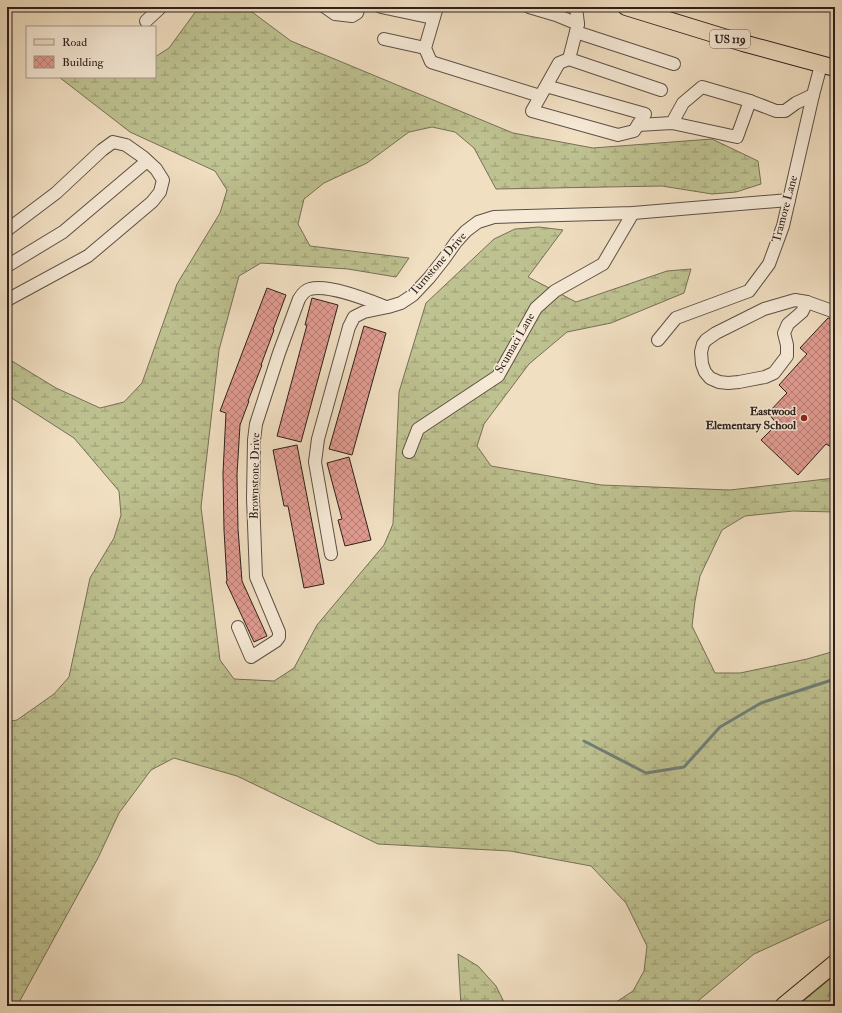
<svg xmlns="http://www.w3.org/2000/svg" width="842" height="1013" font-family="'IM FELL Double Pica',serif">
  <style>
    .forest { fill: url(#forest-firs); stroke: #767056 }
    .wetland { fill: url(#wetland-marsh); stroke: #767056 }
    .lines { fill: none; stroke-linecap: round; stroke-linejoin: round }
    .stream { stroke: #6f7e76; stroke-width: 3 }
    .building { fill: url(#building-cross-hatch); stroke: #2d201c }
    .minor-casing { stroke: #5e5046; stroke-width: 14 }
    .major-casing { stroke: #2d201c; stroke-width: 18 }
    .minor { stroke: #f6ead7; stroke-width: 12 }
    .major { stroke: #f1dfc2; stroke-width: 16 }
    .poi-dot { fill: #8f2418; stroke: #f6ead7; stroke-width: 1.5 }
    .labels { text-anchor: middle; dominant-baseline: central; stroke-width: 3; stroke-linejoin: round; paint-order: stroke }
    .shield { fill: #f6ead7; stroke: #695d54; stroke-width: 1 }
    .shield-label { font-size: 11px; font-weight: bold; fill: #2d201c }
    .street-label { font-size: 12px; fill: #2d201c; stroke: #f6ead7 }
    .poi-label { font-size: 12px; font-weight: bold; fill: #2d201c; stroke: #f6ead7; text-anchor: end }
  </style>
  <defs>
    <pattern id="forest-firs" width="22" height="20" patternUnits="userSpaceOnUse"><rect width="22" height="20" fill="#bec190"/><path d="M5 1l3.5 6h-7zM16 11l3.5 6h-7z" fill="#9b9c75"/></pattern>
    <pattern id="wetland-marsh" width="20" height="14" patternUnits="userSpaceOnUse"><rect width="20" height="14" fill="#bec190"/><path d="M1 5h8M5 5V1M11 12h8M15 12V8" fill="none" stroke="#9b9c75"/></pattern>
    <pattern id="building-cross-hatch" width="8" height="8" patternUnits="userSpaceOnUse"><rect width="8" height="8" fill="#e19b91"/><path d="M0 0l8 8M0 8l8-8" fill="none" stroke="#b77e76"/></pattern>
  </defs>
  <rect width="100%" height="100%" fill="#f1dfc2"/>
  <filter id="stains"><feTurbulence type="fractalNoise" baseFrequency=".005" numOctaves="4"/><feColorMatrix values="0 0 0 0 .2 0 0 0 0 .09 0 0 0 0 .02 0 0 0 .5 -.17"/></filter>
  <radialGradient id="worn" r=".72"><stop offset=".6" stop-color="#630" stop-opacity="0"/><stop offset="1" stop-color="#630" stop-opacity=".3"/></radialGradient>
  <polygon class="forest" points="835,975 835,1006 797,1006"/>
  <g class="wetland">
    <polygon points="199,7 248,7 252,12 291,41 513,133 593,148 712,139 758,161 761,184 736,192 712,194 662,186 496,189 474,148 455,132 432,127 409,132 367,163 324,183 304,199 298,224 310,246 409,258 396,277 348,269 261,263 239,276 219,350 201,507 220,660 234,679 274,681 294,668 317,625 384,545 393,524 399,392 426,303 494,239 515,229 539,227 563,230 528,277 576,302 667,271 691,269 684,293 611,323 567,332 529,364 484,424 477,446 491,466 601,485 730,490 835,478 835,512 793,511 745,516 722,530 700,576 695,601 692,626 715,673 740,673 807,659 835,651 835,917 754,954 692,1006 610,1006 633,991 644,971 647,946 626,903 591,866 510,851 378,844 237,776 174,758 151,770 119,813 98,858 17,1006 7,1006 7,847 9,843 7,835 7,722 17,720 54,694 69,677 90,578 114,538 121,515 119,491 74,438 7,395 7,358 56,388 100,408 124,402 142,383 177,284 220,213 227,190 215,171 130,132 59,77 155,77 155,57 169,48"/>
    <polygon points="458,954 478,966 496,986 506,1006 461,1006"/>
  </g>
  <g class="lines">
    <polyline class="stream" points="584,741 646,773 684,767 720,727 761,703 835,679"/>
  </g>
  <g class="building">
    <polygon points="267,288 286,295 273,330 274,330 261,365 262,365 248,401 249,401 240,425 237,474 238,529 242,581 267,636 254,642 226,582 227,581 224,530 223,473 226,413 220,411"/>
    <polygon points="312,298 338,305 301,442 277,436 307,325 305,325"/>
    <polygon points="828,318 835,319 835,449 826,444 798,475 761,440 777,424 768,413 787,393 779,385 807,354 800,348"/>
    <polygon points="364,326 386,333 352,455 329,449"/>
    <polygon points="297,445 324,584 304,588 288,506 284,506 273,450"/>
    <polygon points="349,457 371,540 345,546 338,520 342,519 327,463"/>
  </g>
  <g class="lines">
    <defs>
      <g id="minor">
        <polyline points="325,7 335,14 352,16 357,13 359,7"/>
        <polyline points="381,7 433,18"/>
        <polyline points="437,7 425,48 431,62 540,96"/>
        <polyline points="529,7 556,15 578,24"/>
        <polyline points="576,7 578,24 569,59 661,90"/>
        <polyline points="146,21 161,7"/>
        <polyline points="576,32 674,64"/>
        <polyline points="384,39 425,48"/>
        <polyline points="546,86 645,114 634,131 618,135 532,111 559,63 569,59"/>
        <polyline points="750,101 776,111 785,111 796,103 813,95"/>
        <polyline points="638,125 672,123 683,103 702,87 750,101 737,137 672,123"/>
        <polyline points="7,230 56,193 102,150 113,142 126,145 143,157 156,169 163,180 160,192 152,202 88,256 7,300"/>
        <polyline points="7,266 63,232 147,161"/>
        <polygon points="795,300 807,302 802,312 788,324 784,333 787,345 787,356 774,373 765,377 739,382 728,383 719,382 710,378 705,372 702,364 701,352 703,344 706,340 716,333 764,309"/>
        <polyline points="807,302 835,312"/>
        <polyline points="658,340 676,318 749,291 769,264 783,226 813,95 821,65"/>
        <polyline points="409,452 418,429 498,376 536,308 555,291 603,264 633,213"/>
        <polyline points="331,554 315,462 318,439 349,327 354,317 364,312 388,307 401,303 413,295 429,278 444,259 456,242 466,231 478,222 494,217 633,213 789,200"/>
        <path d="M238 627 251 657 276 641 279 637V632L256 577 253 498 254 440 256 424 279 353 299 299C302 294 305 290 310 289 329 284 368 300 386 307"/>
      </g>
      <g id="major">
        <polyline points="626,7 743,43 835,68"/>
        <polyline points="783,1006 835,963"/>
      </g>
    </defs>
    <use href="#minor" class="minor-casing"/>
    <use href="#major" class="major-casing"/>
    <use href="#minor" class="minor"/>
    <use href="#major" class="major"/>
  </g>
  <circle class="poi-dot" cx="804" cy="418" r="4"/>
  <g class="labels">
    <rect class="shield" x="710" y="30" width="40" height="18" rx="3"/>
    <g class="shield-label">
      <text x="730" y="39">US 119</text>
    </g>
    <g class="street-label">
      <text transform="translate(785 209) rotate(-75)">Tramore Lane</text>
      <text transform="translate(438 264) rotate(-49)">Turnstone Drive</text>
      <text transform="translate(515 343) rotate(-60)">Scumaci Lane</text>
      <text transform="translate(255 476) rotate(-89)">Brownstone Drive</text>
    </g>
    <g class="poi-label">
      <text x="796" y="411">Eastwood<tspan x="796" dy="14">Elementary School</tspan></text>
    </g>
  </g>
  <rect width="842" height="1013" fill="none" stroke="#f1dfc2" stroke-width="24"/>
  <rect x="8" y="8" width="826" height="997" fill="none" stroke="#2d201c" stroke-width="2"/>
  <rect x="12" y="12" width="818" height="989" fill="none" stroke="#2d201c"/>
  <rect x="26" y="26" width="130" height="52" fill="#f6ead7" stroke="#a6998c"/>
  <rect x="34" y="39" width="20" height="6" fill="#f1dfc2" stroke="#a6998c"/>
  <text x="62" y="46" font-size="12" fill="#2d201c">Road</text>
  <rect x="34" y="56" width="20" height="12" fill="url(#building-cross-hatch)" stroke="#a6998c"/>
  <text x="62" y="66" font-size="12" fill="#2d201c">Building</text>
  <rect width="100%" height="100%" filter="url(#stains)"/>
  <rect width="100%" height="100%" fill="url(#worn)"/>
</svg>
